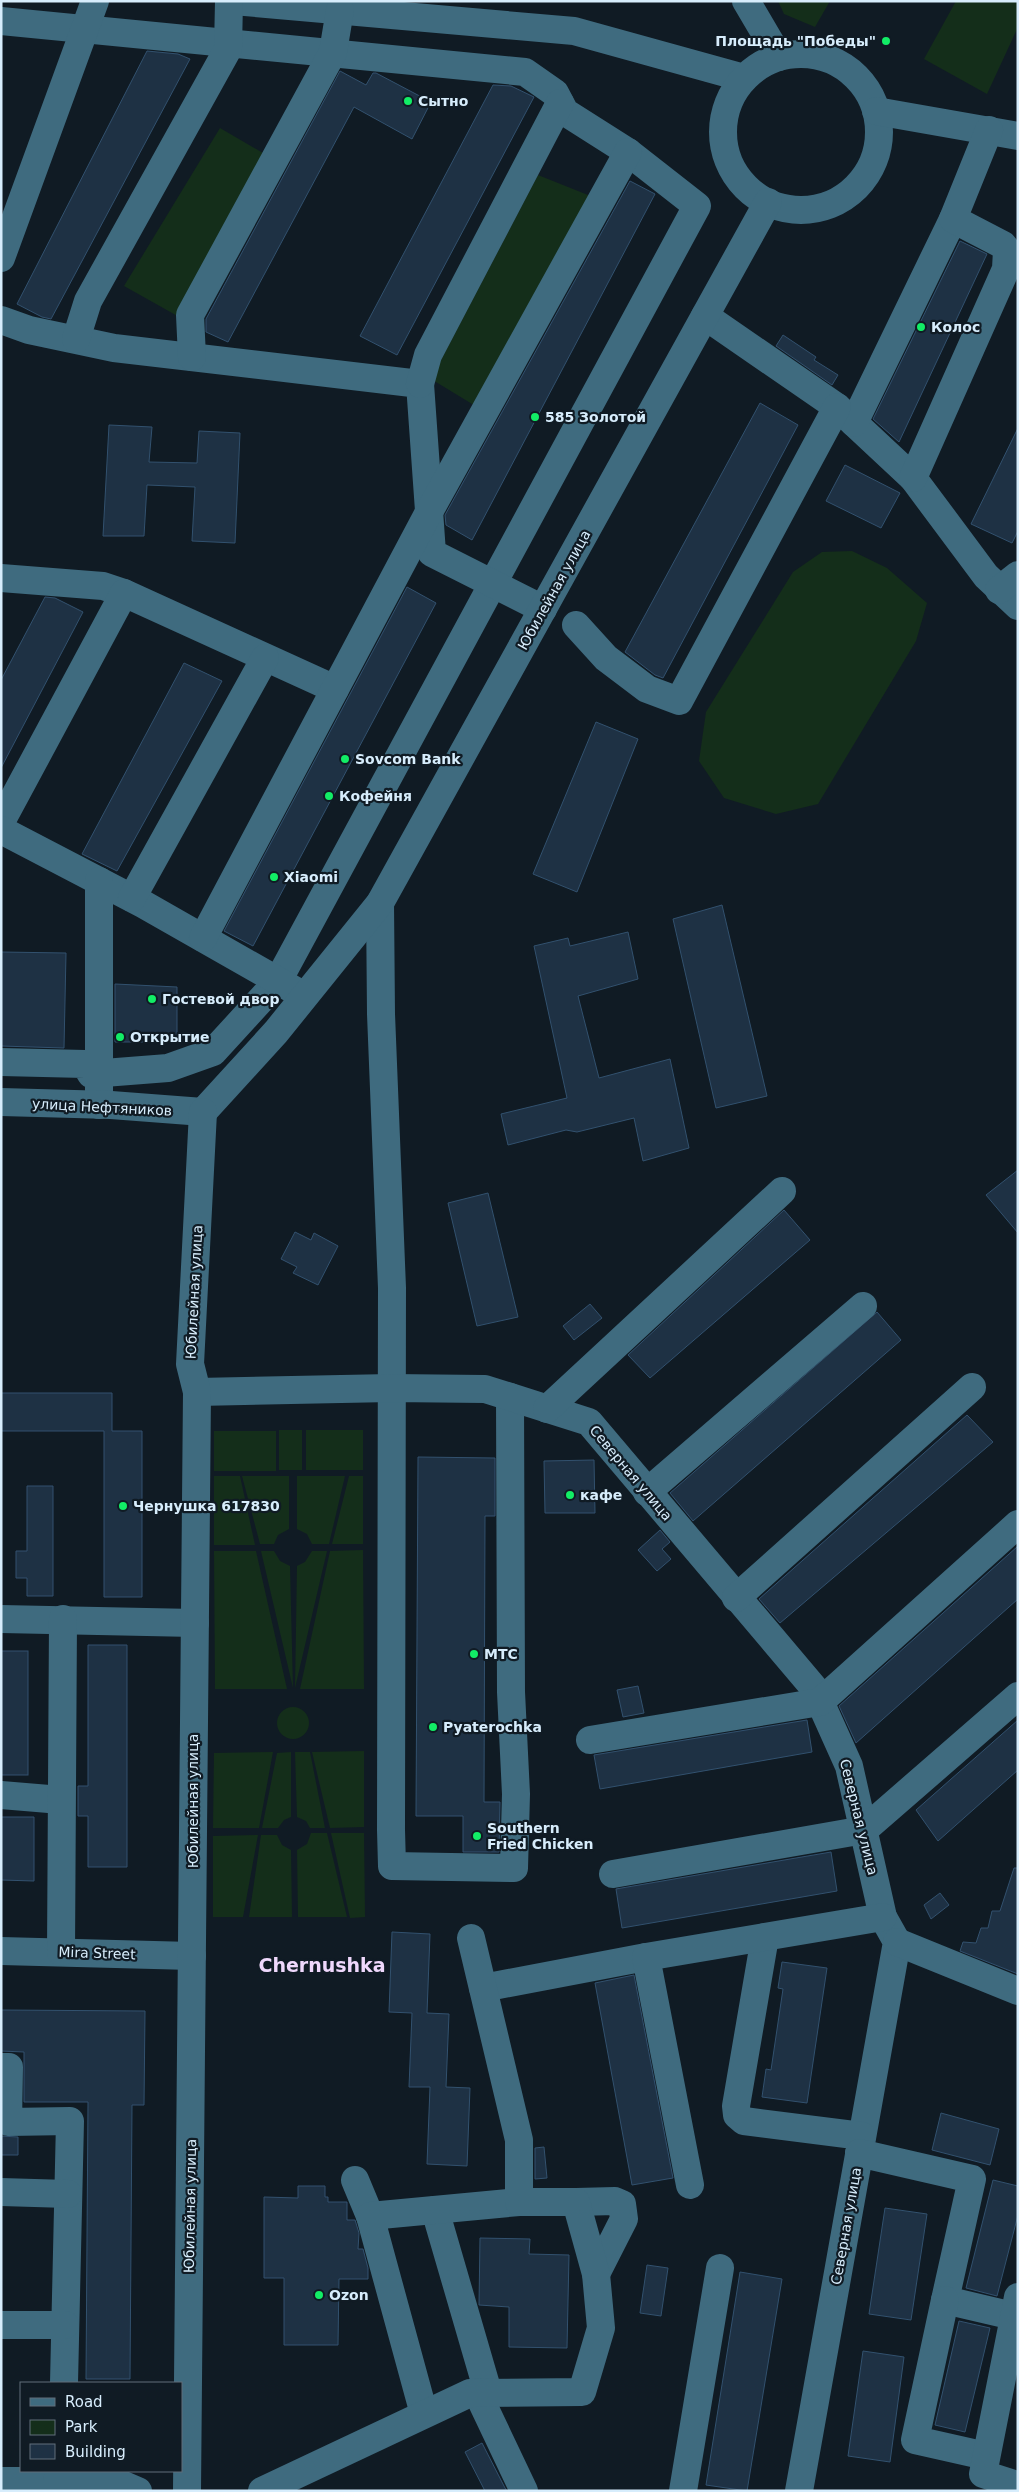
<svg xmlns="http://www.w3.org/2000/svg" width="1019" height="2492" font-family="'DejaVu Sans',sans-serif">
  <style>
    .green { fill: #142e1a }
    .building { fill: #1e3144; stroke: #32516e }
    .lines { fill: none; stroke-linecap: round; stroke-linejoin: round }
    .minor { stroke: #3f6b7f; stroke-width: 28 }
    .poi-dot { fill: #12ed66; stroke: #101b24; stroke-width: 2 }
    .labels { text-anchor: middle; dominant-baseline: central; stroke-width: 4.5; stroke-linejoin: round; paint-order: stroke }
    .poi-label { font-size: 14px; font-weight: bold; fill: #d7edfc; stroke: #101b24; text-anchor: start }
    .street-label { font-size: 14px; fill: #d7edfc; stroke: #101b24 }
    .district-label { font-size: 19px; font-weight: bold; fill: #efd8fc; stroke: #101b24 }
  </style>
  <rect width="100%" height="100%" fill="#101b24"/>
  <g class="green">
    <polygon points="778,1 830,1 815,27 784,14"/>
    <polygon points="956,1 1018,1 1018,27 987,94 924,59"/>
    <polygon points="220,128 270,157 181,318 124,286"/>
    <polygon points="538,175 593,197 482,410 431,379"/>
    <polygon points="852,551 887,568 927,603 916,641 818,804 776,814 724,798 699,761 706,712 793,572 822,552"/>
    <rect x="279" y="1430" width="23" height="40"/>
    <rect x="306" y="1430" width="57" height="40"/>
    <rect x="214" y="1431" width="62" height="40"/>
    <polygon points="214,1476 240,1476 255,1545 214,1545"/>
    <polygon points="242,1476 289,1476 289,1529 278,1535 274,1544 260,1544"/>
    <polygon points="297,1476 345,1476 329,1544 312,1544 307,1534 297,1529"/>
    <polygon points="349,1476 363,1476 363,1544 332,1544"/>
    <polygon points="363,1550 364,1689 300,1689 330,1551"/>
    <polygon points="214,1551 256,1551 287,1689 215,1689"/>
    <polygon points="261,1551 274,1551 280,1561 290,1566 293,1688"/>
    <polygon points="312,1551 327,1551 295,1688 297,1566 305,1562"/>
    <circle cx="293" cy="1723" r="16"/>
    <polygon points="364,1751 364,1827 330,1828 312,1752"/>
    <polygon points="273,1752 259,1828 213,1828 214,1753"/>
    <polygon points="291,1752 291,1817 284,1820 278,1828 262,1828 277,1753"/>
    <polygon points="295,1752 310,1752 325,1828 310,1828 306,1821 297,1817"/>
    <polygon points="311,1833 327,1833 347,1917 298,1917 297,1850 307,1844"/>
    <polygon points="331,1833 364,1833 365,1917 350,1918"/>
    <polygon points="258,1835 243,1917 213,1917 213,1836"/>
    <polygon points="261,1835 277,1835 282,1845 291,1850 292,1917 249,1917"/>
  </g>
  <g class="building">
    <polygon points="147,51 178,54 190,59 51,319 42,317 17,304"/>
    <polygon points="340,71 366,85 373,73 376,73 431,102 412,139 354,107 228,342 206,332 206,319"/>
    <polygon points="493,85 511,86 534,97 397,355 360,336"/>
    <polygon points="630,181 655,194 472,540 446,525 445,515"/>
    <polygon points="960,241 987,254 899,442 873,419"/>
    <polygon points="783,335 816,357 814,360 838,375 832,385 776,346"/>
    <polygon points="760,403 798,425 663,678 655,675 625,652"/>
    <polygon points="109,425 152,427 149,462 197,463 199,431 240,433 235,543 192,541 195,487 147,485 144,536 103,536"/>
    <polygon points="1018,428 1018,531 1012,543 971,524"/>
    <polygon points="845,465 900,493 881,528 826,501"/>
    <polygon points="407,587 436,603 253,946 224,931"/>
    <polygon points="45,597 55,598 83,612 1,768 1,680"/>
    <polygon points="184,663 222,681 117,871 82,854"/>
    <polygon points="596,722 638,739 577,892 533,874"/>
    <polygon points="722,905 767,1096 716,1108 673,919"/>
    <polygon points="628,932 638,979 578,996 599,1078 670,1059 689,1148 643,1161 634,1118 577,1132 566,1130 508,1145 501,1114 567,1098 534,946 568,938 570,946"/>
    <polygon points="1,952 66,953 64,1048 1,1046"/>
    <polygon points="115,984 177,987 177,1042 115,1042"/>
    <polygon points="1018,1170 1018,1233 986,1195"/>
    <polygon points="488,1193 518,1317 477,1326 448,1203"/>
    <polygon points="784,1210 810,1240 650,1378 628,1355"/>
    <polygon points="295,1232 311,1240 314,1233 338,1246 318,1285 293,1273 297,1267 281,1259"/>
    <polygon points="590,1304 602,1318 574,1340 563,1326"/>
    <polygon points="877,1312 901,1340 693,1521 670,1493"/>
    <polygon points="1,1393 112,1393 112,1431 142,1431 142,1597 104,1597 104,1431 1,1431"/>
    <polygon points="967,1415 993,1442 780,1623 759,1599"/>
    <polygon points="418,1457 495,1458 495,1516 485,1516 484,1802 500,1802 499,1852 463,1852 463,1816 416,1816"/>
    <polygon points="594,1460 595,1513 545,1513 544,1461"/>
    <polygon points="27,1486 53,1486 53,1596 27,1596 27,1578 16,1578 16,1551 27,1551"/>
    <polygon points="660,1530 670,1542 662,1549 671,1559 657,1571 638,1550"/>
    <polygon points="1018,1546 1018,1599 856,1743 839,1706"/>
    <polygon points="88,1645 127,1645 127,1867 88,1867 88,1816 78,1816 78,1786 88,1786"/>
    <rect x="1" y="1651" width="27" height="124"/>
    <polygon points="638,1686 644,1713 623,1717 617,1690"/>
    <polygon points="807,1720 812,1752 600,1789 594,1755"/>
    <polygon points="1018,1720 1018,1770 938,1841 916,1810"/>
    <polygon points="1,1817 34,1817 34,1881 1,1880"/>
    <polygon points="831,1852 837,1891 622,1928 616,1889"/>
    <polygon points="1014,1868 1018,1868 1018,1974 960,1951 963,1942 976,1943 981,1928 988,1928 992,1911 1000,1911"/>
    <polygon points="940,1893 949,1905 931,1919 924,1905"/>
    <polygon points="392,1932 430,1934 427,2013 449,2014 446,2087 470,2088 467,2166 427,2164 430,2087 409,2087 412,2013 389,2012"/>
    <polygon points="782,1962 827,1968 807,2103 762,2097 766,2069 771,2070 783,1989 778,1988"/>
    <polygon points="634,1975 673,2178 632,2185 595,1983"/>
    <polygon points="1,2010 145,2011 144,2105 132,2105 130,2379 86,2379 88,2102 24,2102 24,2052 1,2051"/>
    <polygon points="941,2113 999,2129 990,2165 932,2150"/>
    <polygon points="1,2136 18,2137 18,2155 1,2155"/>
    <polygon points="544,2147 547,2178 535,2179 535,2148"/>
    <polygon points="993,2180 1018,2186 1018,2215 997,2296 966,2288"/>
    <polygon points="298,2186 325,2186 325,2197 328,2197 328,2202 347,2202 347,2220 355,2220 359,2233 358,2249 363,2249 368,2268 368,2279 339,2279 338,2345 284,2345 284,2278 264,2278 264,2197 298,2198"/>
    <polygon points="885,2208 927,2214 911,2320 869,2314"/>
    <polygon points="480,2238 530,2239 529,2254 569,2255 567,2348 509,2347 509,2307 479,2305"/>
    <polygon points="647,2265 668,2268 661,2316 640,2313"/>
    <polygon points="740,2272 782,2279 747,2491 706,2485"/>
    <polygon points="959,2321 990,2328 965,2432 935,2425"/>
    <polygon points="863,2351 904,2357 890,2462 848,2456"/>
    <polygon points="482,2443 505,2488 507,2491 485,2491 465,2452"/>
  </g>
  <g class="lines">
    <g class="minor">
      <polyline points="233,1 574,31 744,78"/>
      <polyline points="746,1 779,57"/>
      <polyline points="1,21 525,72 555,93 565,112 628,152 697,206 278,981 213,1052 168,1068 91,1074 85,1064 1,1062"/>
      <circle cx="801" cy="132" r="78"/>
      <polyline points="876,111 1018,136"/>
      <polyline points="1,258 95,1"/>
      <polyline points="705,316 837,407 913,478 986,576 1018,606"/>
      <polyline points="1,320 29,330 114,348 420,384 432,553 543,609"/>
      <polyline points="76,339 88,301 228,49 229,1"/>
      <polyline points="192,357 190,315 333,52 340,10"/>
      <polyline points="420,384 428,355 560,103"/>
      <polyline points="854,423 953,219"/>
      <polyline points="913,478 1006,269 1007,250 1003,245 953,219 989,130"/>
      <polyline points="1,578 103,586 124,593"/>
      <polyline points="999,590 1018,575"/>
      <polyline points="576,625 606,658 647,689 679,701 837,407"/>
      <polyline points="1,822 124,593 335,689"/>
      <polyline points="1,830 143,904 294,990"/>
      <polyline points="99,881 99,1105"/>
      <polyline points="132,898 265,658"/>
      <polyline points="380,903 381,1014 392,1288 391,1830 392,1866 514,1868 516,1794 511,1692 510,1397"/>
      <polyline points="203,938 429,512 628,152"/>
      <polyline points="1,1102 111,1105 203,1112"/>
      <polyline points="203,1112 276,1032 380,903 768,202"/>
      <polyline points="197,1392 391,1388 485,1389 589,1422 814,1688 849,1766 883,1917 897,1942 799,2491"/>
      <polyline points="547,1409 782,1191"/>
      <polyline points="647,1492 863,1306"/>
      <polyline points="736,1598 972,1387"/>
      <polyline points="1,1619 195,1623"/>
      <polyline points="590,1740 820,1702 1018,1524"/>
      <polyline points="1,1795 61,1800"/>
      <polyline points="613,1874 864,1830 1018,1696"/>
      <polyline points="765,1937 736,2106 737,2115 744,2121 862,2136"/>
      <polyline points="897,1942 1018,1991"/>
      <polyline points="1,1951 192,1956"/>
      <polyline points="61,1952 63,1619"/>
      <polyline points="483,1988 646,1957"/>
      <polyline points="1,2067 9,2067 8,2122 70,2121 64,2383"/>
      <polyline points="859,2153 972,2179 945,2300 1018,2317"/>
      <polyline points="355,2180 370,2216"/>
      <polyline points="690,2185 646,1957 883,1917"/>
      <polyline points="1,2192 68,2194"/>
      <polyline points="576,2202 615,2201 622,2204 624,2219 596,2274"/>
      <polyline points="435,2210 488,2392"/>
      <polyline points="945,2300 915,2440 986,2456"/>
      <polyline points="1,2325 65,2325"/>
      <polyline points="477,2392 524,2491"/>
      <polyline points="424,2414 370,2216 519,2202"/>
      <polyline points="1,2481 57,2481 58,2471"/>
      <polyline points="57,2491 57,2481 117,2482 138,2491"/>
      <polyline points="187,2491 197,1392 190,1364 203,1112"/>
      <polyline points="262,2491 470,2393 582,2392 601,2328 596,2274 576,2202 519,2202 519,2140 471,1938"/>
      <polyline points="683,2491 720,2268"/>
      <polyline points="1014,2491 1011,2483 983,2474 1018,2297"/>
    </g>
  </g>
  <g class="poi-dot">
    <circle cx="886" cy="41" r="5"/>
    <circle cx="408" cy="101" r="5"/>
    <circle cx="921" cy="327" r="5"/>
    <circle cx="535" cy="417" r="5"/>
    <circle cx="345" cy="759" r="5"/>
    <circle cx="329" cy="796" r="5"/>
    <circle cx="274" cy="877" r="5"/>
    <circle cx="152" cy="999" r="5"/>
    <circle cx="120" cy="1037" r="5"/>
    <circle cx="570" cy="1495" r="5"/>
    <circle cx="123" cy="1506" r="5"/>
    <circle cx="474" cy="1654" r="5"/>
    <circle cx="433" cy="1727" r="5"/>
    <circle cx="477" cy="1836" r="5"/>
    <circle cx="319" cy="2295" r="5"/>
  </g>
  <g class="labels">
    <g class="poi-label">
      <text x="876" y="41" text-anchor="end">Площадь "Победы"</text>
      <text x="418" y="101">Сытно</text>
      <text x="931" y="327">Колос</text>
      <text x="545" y="417">585 Золотой</text>
      <text x="355" y="759">Sovcom Bank</text>
      <text x="339" y="796">Кофейня</text>
      <text x="284" y="877">Xiaomi</text>
      <text x="162" y="999">Гостевой двор</text>
      <text x="130" y="1037">Открытие</text>
      <text x="580" y="1495">кафе</text>
      <text x="133" y="1506">Чернушка 617830</text>
      <text x="484" y="1654">МТС</text>
      <text x="443" y="1727">Pyaterochka</text>
      <text x="487" y="1828">Southern<tspan x="487" dy="16">Fried Chicken</tspan></text>
      <text x="329" y="2295">Ozon</text>
    </g>
    <g class="street-label">
      <text transform="translate(554 590) rotate(-61)">Юбилейная улица</text>
      <text transform="translate(102 1107) rotate(3)">улица Нефтяников</text>
      <text transform="translate(194 1292) rotate(-87)">Юбилейная улица</text>
      <text transform="translate(631 1473) rotate(50)">Северная улица</text>
      <text transform="translate(193 1801) rotate(-90)">Юбилейная улица</text>
      <text transform="translate(859 1817) rotate(76)">Северная улица</text>
      <text transform="translate(97 1953) rotate(2)">Mira Street</text>
      <text transform="translate(190 2206) rotate(-89)">Юбилейная улица</text>
      <text transform="translate(846 2226) rotate(-80)">Северная улица</text>
    </g>
    <g class="district-label">
      <text x="322" y="1965">Chernushka</text>
    </g>
  </g>
  <rect width="1019" height="2492" fill="none" stroke="#d7edfc" stroke-width="5"/>
  <rect x="20" y="2382" width="162" height="90" fill="#101b24" stroke="#606f7a"/>
  <rect x="30" y="2398" width="25" height="8" fill="#3f6b7f" stroke="#606f7a"/>
  <text x="65" y="2407" font-size="15" fill="#d7edfc">Road</text>
  <rect x="30" y="2420" width="25" height="15" fill="#142e1a" stroke="#606f7a"/>
  <text x="65" y="2432" font-size="15" fill="#d7edfc">Park</text>
  <rect x="30" y="2444" width="25" height="15" fill="#1e3144" stroke="#606f7a"/>
  <text x="65" y="2457" font-size="15" fill="#d7edfc">Building</text>
</svg>
